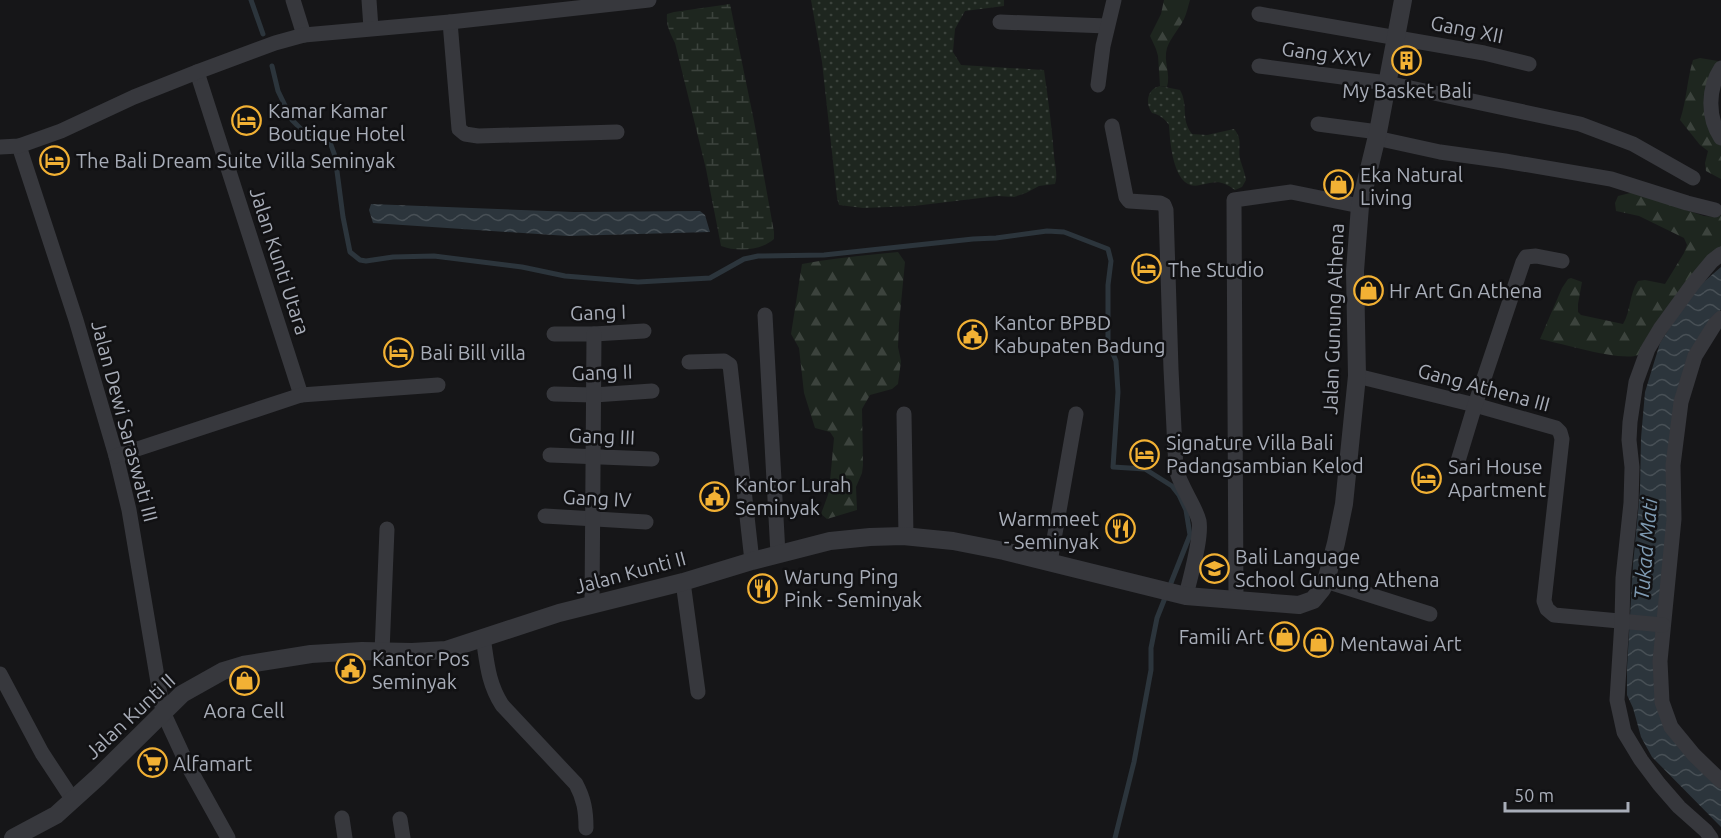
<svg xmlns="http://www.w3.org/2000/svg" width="1721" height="838" font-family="Ubuntu,sans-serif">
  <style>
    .forest { fill: url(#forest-firs) }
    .wetland { fill: url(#wetland-marsh) }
    .park { fill: url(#park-dots) }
    .water { fill: url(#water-waves) }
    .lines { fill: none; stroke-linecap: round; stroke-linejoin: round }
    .stream { stroke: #2c353c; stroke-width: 5 }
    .minor { stroke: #37383d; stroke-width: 15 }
    .tertiary { stroke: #37383d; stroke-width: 18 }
    .labels { text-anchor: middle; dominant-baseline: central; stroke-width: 5; stroke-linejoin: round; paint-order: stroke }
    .street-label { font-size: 20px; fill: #a8adb8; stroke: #111113 }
    .poi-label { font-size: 20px; fill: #a8adb8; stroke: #111113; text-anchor: start }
    .water-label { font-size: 21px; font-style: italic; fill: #7f9bb3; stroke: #111113 }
  </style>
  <defs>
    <pattern id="forest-firs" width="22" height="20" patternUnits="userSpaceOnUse" patternTransform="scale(1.5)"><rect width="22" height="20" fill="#1e261f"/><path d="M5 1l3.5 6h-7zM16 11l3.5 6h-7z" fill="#3c433d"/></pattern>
    <pattern id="wetland-marsh" width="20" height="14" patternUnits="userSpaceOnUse" patternTransform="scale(1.5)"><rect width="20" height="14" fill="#1e261f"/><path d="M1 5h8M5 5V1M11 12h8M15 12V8" fill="none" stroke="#3c433d"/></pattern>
    <pattern id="park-dots" width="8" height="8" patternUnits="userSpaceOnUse" patternTransform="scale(1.5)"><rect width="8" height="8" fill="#1e261f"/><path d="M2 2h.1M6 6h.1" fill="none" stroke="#3c433d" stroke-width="1.8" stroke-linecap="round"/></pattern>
    <pattern id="water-waves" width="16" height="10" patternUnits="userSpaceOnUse" patternTransform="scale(1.5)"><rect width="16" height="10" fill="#2c353c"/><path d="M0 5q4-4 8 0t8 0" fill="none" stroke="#485056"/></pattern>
  </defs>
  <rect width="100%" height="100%" fill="#161618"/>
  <g class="forest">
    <path d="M1164 0H1190C1188 6 1187 13 1184 19 1179 29 1171 37 1167 48 1163 62 1171 73 1167 87L1160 86 1158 56 1156 49 1150 36 1161 14Z"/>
    <path d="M1700 58 1718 61 1712 79 1721 143V179L1706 171 1705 163 1708 151 1700 145 1680 120C1687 99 1687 79 1693 60Z"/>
    <path d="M1634 192 1704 216 1717 217 1721 215V249L1638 355C1622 362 1560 343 1540 339L1562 288 1568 279 1571 278 1582 282 1578 304V312L1581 315 1623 324C1631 311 1629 294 1638 281L1645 280 1665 284 1684 253 1687 245 1684 238 1639 216 1616 211 1615 203 1618 196Z"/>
    <path d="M898 252 905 262 899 324 898 347 901 361 898 384 892 389 870 395 862 409 863 465 862 473 856 487 857 510 827 519 821 514 829 492 834 438 830 432 815 428 804 393 799 348 791 334 802 264C834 258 866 255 898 252Z"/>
  </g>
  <path class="wetland" d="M730 4 754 121 774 232V239C760 251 737 252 721 246L706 169 675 43C670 33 666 26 667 14L674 12Z"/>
  <g class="park">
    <path d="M811 0H1004V6L965 11 955 29 953 52 961 65 1044 70C1048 99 1052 127 1054 156 1055 165 1058 175 1055 184L1039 186 1026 193 1014 197 997 196 914 206 863 208 839 205 837 198 822 62Z"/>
    <path d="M1160 86 1180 90C1189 106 1180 118 1192 134L1207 135 1234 129C1243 139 1238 147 1240 159 1242 166 1245 173 1246 180L1242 187 1235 190C1220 179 1216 182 1200 185 1173 192 1170 142 1169 125 1164 118 1160 115 1152 113 1145 103 1147 89 1160 86Z"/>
  </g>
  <g class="water">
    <polygon points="371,204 574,212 700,211 705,215 710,232 568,236 373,223 369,210"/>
    <polygon points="1721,267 1721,309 1692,352 1683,383 1657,694 1721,788 1721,827 1652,757 1641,737 1633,708 1627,695 1627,668 1633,565 1640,491 1641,438 1645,392 1660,343 1692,292"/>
  </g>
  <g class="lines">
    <g class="stream">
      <polyline points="251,0 263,34"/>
      <polyline points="272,66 278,91 292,120 303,131 327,139 331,145 335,156 343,217 350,252 360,260 366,261 393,257 434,256 522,267 565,276 638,282 710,278 744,259 758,256 824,255 973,239 996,238 1047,231 1064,232 1108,249 1111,261 1108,285 1108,342 1116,361 1118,392 1113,467 1145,469 1172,486 1179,495 1186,510 1190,535 1157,618 1151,648 1151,670 1134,762 1115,838"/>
    </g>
    <g class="minor">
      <polyline points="293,0 304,35"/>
      <polyline points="369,0 371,28"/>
      <polyline points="1259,14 1484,53 1529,64"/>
      <polyline points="450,22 459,129 465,134 478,136 617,132"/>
      <polyline points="1000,22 1107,26"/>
      <polyline points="1259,66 1387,83 1580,124 1633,144 1693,178"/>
      <path d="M1721 68C1708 88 1707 117 1721 138"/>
      <polyline points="197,72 301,395"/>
      <polyline points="1098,85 1103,46 1114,0"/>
      <polyline points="1318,124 1378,132"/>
      <path d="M1112 126 1126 197 1129 201 1160 203 1164 205 1166 210 1171 369 1176 469C1181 488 1195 505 1199 521 1202 539 1190 577 1186 596"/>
      <polyline points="1376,138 1440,152 1505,161 1611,179 1687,203 1715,210"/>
      <polyline points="19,146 76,320 116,456 129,510 163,712 187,764 228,838"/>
      <polyline points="0,147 19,146 61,131 134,97 197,72 275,43 304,35 450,22 649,0"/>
      <polyline points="765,315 778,554"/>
      <polyline points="1721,318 1715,324 1695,356 1681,402 1673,465 1674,519 1660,661 1662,702 1671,727 1694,755 1721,781"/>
      <polyline points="554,334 594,334 644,331"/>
      <polyline points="689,362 724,361 730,365 752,561"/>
      <polyline points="1357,376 1475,405 1556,428 1560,432 1562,439 1544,601 1547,609 1554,615 1663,625"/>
      <polyline points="554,394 594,395 652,391"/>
      <polyline points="904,414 906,537"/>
      <polyline points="550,455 652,459"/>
      <polyline points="116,456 301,395 438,385"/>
      <polyline points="1458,461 1475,405 1523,262 1526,257 1536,256 1562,261"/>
      <polyline points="545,516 646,522"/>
      <polyline points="1050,562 1076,414"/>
      <polyline points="1326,581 1430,614"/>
      <polyline points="683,582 698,692"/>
      <polyline points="1236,600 1234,200 1291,192 1360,206"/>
      <polyline points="592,605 594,334"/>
      <path d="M483 637C487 663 488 683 502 705L576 784C584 799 586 811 586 828"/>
      <polyline points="382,652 387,529"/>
      <polyline points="0,674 42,753 73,800"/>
      <polyline points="342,818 345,838"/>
      <polyline points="400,819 403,838"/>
      <polyline points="1711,838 1706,831 1679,807 1659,784 1641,760 1624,732 1617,700 1622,621 1623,578 1631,503 1632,467 1629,440 1630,422 1636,382 1648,349 1660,329 1692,285 1712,261 1721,254"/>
    </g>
    <polyline class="tertiary" points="13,838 56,815 98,777 182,694 223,671 243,665 311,654 362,651 412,652 446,650 559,613 683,582 752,561 830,541 870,537 903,536 953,541 1004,551 1186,596 1299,605 1313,600 1322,589 1326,581 1336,543 1344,504 1357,376 1355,271 1360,206 1378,132 1403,0"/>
  </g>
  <defs>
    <symbol id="building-ring" viewBox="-11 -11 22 22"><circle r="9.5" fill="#111113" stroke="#f2b134" stroke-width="1.5"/><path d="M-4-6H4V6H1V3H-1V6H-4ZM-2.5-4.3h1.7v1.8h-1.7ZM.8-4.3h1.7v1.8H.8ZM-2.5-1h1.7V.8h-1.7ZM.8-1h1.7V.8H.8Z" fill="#f2b134"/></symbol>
    <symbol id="hotel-ring" viewBox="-11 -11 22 22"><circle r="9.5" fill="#111113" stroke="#f2b134" stroke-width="1.5"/><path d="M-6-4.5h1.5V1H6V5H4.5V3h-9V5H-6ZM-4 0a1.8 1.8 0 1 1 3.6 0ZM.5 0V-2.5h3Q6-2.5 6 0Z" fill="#f2b134"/></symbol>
    <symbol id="shop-ring" viewBox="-11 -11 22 22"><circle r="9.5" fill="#111113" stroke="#f2b134" stroke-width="1.5"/><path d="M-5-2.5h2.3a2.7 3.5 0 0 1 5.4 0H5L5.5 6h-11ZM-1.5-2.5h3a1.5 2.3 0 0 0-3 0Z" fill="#f2b134"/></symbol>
    <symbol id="civic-ring" viewBox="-11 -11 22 22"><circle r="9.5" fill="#111113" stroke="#f2b134" stroke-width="1.5"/><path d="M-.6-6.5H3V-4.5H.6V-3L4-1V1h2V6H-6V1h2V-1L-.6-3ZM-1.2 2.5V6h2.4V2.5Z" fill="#f2b134"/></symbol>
    <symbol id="restaurant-ring" viewBox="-11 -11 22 22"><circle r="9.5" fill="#111113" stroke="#f2b134" stroke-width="1.5"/><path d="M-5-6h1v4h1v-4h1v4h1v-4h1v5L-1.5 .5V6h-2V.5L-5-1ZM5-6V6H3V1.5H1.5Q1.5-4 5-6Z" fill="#f2b134"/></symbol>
    <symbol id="school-ring" viewBox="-11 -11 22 22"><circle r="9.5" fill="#111113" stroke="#f2b134" stroke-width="1.5"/><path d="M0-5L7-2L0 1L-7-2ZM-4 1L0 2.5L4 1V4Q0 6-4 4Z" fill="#f2b134"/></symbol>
    <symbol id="supermarket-ring" viewBox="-11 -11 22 22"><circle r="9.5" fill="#111113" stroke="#f2b134" stroke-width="1.5"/><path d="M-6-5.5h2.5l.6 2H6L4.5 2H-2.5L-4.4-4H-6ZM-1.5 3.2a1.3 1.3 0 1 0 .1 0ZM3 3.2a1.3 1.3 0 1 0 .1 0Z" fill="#f2b134"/></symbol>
  </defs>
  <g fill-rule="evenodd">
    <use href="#building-ring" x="1390" y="44" width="33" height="33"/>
    <use href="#hotel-ring" x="230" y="104" width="33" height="33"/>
    <use href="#hotel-ring" x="38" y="144" width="33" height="33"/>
    <use href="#shop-ring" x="1322" y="168" width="33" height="33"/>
    <use href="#hotel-ring" x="1130" y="252" width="33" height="33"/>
    <use href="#shop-ring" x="1352" y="274" width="33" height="33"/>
    <use href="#civic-ring" x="956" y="318" width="33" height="33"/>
    <use href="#hotel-ring" x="382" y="336" width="33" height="33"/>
    <use href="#hotel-ring" x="1128" y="438" width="33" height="33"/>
    <use href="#hotel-ring" x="1410" y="462" width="33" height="33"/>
    <use href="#civic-ring" x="698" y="480" width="33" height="33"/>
    <use href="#restaurant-ring" x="1104" y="512" width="33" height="33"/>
    <use href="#school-ring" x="1198" y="552" width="33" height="33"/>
    <use href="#restaurant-ring" x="746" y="572" width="33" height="33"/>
    <use href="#shop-ring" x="1268" y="620" width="33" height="33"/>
    <use href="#shop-ring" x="1302" y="626" width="33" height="33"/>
    <use href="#civic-ring" x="334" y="652" width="33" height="33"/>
    <use href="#shop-ring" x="228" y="664" width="33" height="33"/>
    <use href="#supermarket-ring" x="136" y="746" width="33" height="33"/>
  </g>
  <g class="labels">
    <g class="street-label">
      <text transform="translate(1467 29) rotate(11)">Gang XII</text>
      <text transform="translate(1326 54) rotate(8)">Gang XXV</text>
      <text transform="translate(280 261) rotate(72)">Jalan Kunti Utara</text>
      <text transform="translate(598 312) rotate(-2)">Gang I</text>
      <text transform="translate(1333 319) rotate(-88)">Jalan Gunung Athena</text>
      <text transform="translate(602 372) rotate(-2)">Gang II</text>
      <text transform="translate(1484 387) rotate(15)">Gang Athena III</text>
      <text transform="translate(125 421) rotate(75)">Jalan Dewi Saraswati III</text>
      <text transform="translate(602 436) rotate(2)">Gang III</text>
      <text transform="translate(597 498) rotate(3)">Gang IV</text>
      <text transform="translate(630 572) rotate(-15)">Jalan Kunti II</text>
      <text transform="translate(130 716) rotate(-43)">Jalan Kunti II</text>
    </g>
    <g class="poi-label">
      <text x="1407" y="90" text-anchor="middle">My Basket Bali</text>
      <text x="268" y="110">Kamar Kamar<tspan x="268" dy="23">Boutique Hotel</tspan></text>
      <text x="76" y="160">The Bali Dream Suite Villa Seminyak</text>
      <text x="1360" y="174">Eka Natural<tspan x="1360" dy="23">Living</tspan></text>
      <text x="1168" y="269">The Studio</text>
      <text x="1389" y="290">Hr Art Gn Athena</text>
      <text x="994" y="322">Kantor BPBD<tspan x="994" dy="23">Kabupaten Badung</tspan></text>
      <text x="420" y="352">Bali Bill villa</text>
      <text x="1166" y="442">Signature Villa Bali<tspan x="1166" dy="23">Padangsambian Kelod</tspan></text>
      <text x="1448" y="466">Sari House<tspan x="1448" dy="23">Apartment</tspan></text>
      <text x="735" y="484">Kantor Lurah<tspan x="735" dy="23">Seminyak</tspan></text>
      <text x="1099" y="518" text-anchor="end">Warmmeet<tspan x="1099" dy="23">- Seminyak</tspan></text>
      <text x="1235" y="556">Bali Language<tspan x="1235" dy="23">School Gunung Athena</tspan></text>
      <text x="784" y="576">Warung Ping<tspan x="784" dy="23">Pink - Seminyak</tspan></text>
      <text x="1264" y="636" text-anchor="end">Famili Art</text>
      <text x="1340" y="643">Mentawai Art</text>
      <text x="372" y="658">Kantor Pos<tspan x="372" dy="23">Seminyak</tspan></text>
      <text x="244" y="710" text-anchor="middle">Aora Cell</text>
      <text x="173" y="763">Alfamart</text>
    </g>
    <g class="water-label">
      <text transform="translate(1645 549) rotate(-85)">Tukad Mati</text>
    </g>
  </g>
  <path d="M1505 802v9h123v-9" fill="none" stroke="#a8adb8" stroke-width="3"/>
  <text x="1514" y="802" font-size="18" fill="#a8adb8" stroke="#111113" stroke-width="4.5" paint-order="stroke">50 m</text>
</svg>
